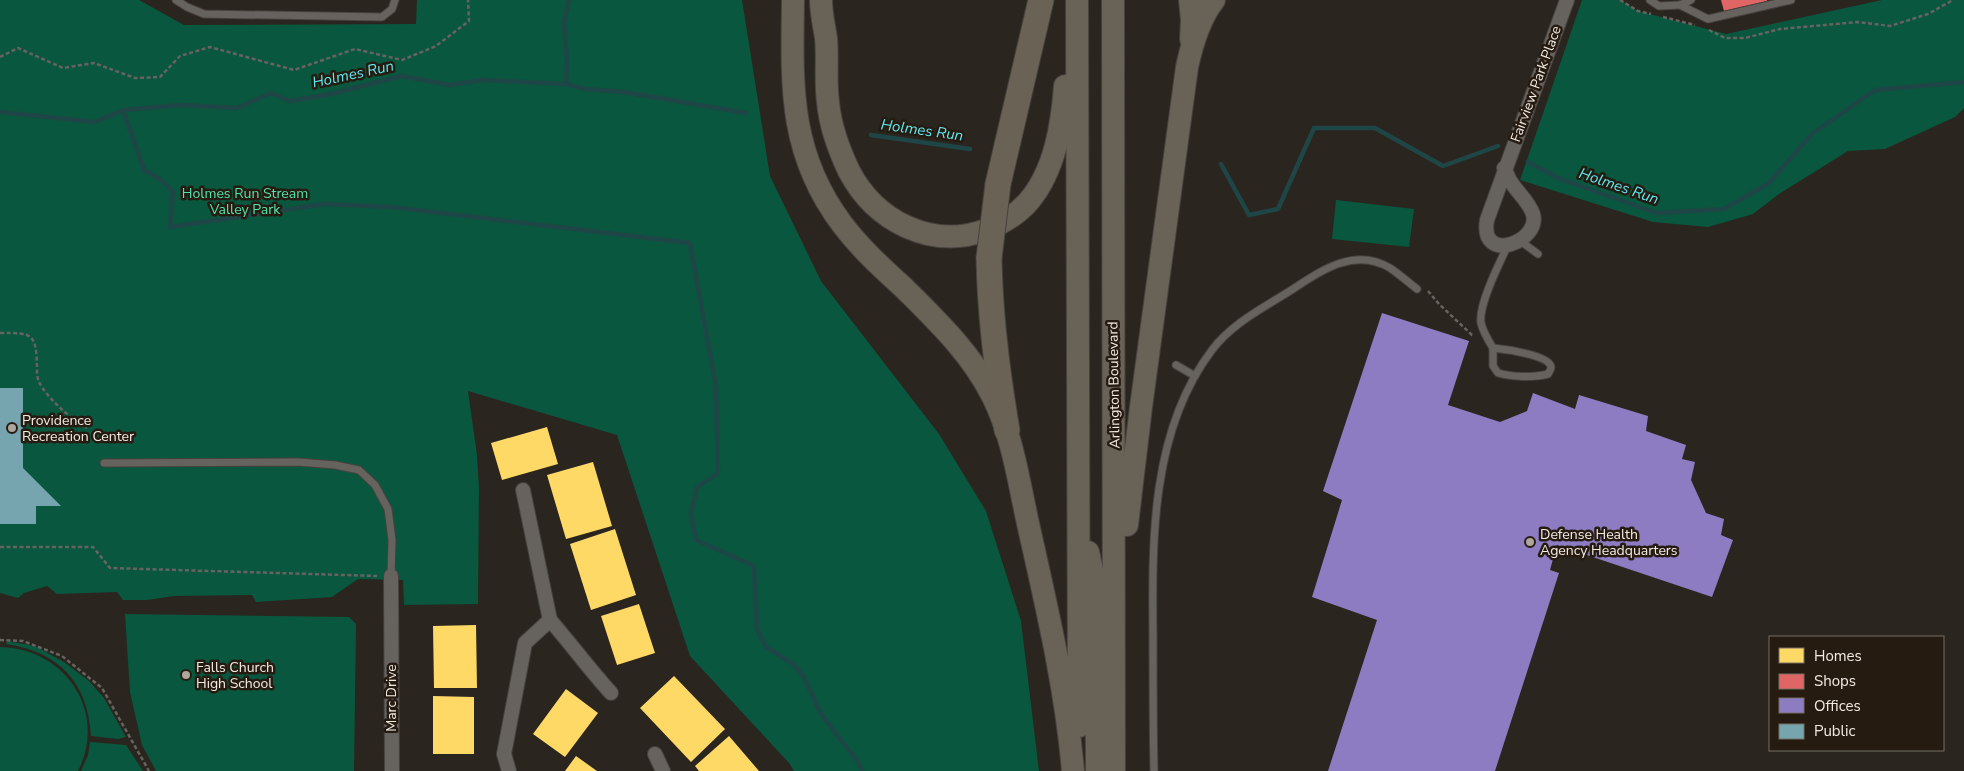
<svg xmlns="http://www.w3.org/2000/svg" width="1964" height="771" font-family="'Nunito Sans',sans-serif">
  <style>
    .green { fill: #09573e }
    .homes { fill: #ffd966 }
    .shops { fill: #e06666 }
    .offices { fill: #8e7cc3 }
    .public { fill: #76a5af }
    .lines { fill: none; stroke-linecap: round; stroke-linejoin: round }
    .stream { stroke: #1f4647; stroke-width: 4.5 }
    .service-casing { stroke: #47423e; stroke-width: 9 }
    .minor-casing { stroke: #47423e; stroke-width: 16 }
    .trunk-casing { stroke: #47423e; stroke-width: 24 }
    .motorway-casing { stroke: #47423e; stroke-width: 27 }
    .path { stroke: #676360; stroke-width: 2.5; stroke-dasharray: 4 2.5; stroke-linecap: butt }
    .service { stroke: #66625e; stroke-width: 7 }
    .minor { stroke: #66625e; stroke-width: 14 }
    .trunk { stroke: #686257; stroke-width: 22 }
    .motorway { stroke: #696255; stroke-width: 25 }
    .motorway-bridge-casing { stroke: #47423e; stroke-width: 27; stroke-linecap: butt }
    .motorway-bridge { stroke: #696255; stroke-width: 25 }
    .poi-dot { fill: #aca69f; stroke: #251b11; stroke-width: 2 }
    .labels { text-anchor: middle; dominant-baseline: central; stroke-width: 5; stroke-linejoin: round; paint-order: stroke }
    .street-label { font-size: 14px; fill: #f2ebe4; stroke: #251b11 }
    .park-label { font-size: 14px; fill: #50e3ac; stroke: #251b11 }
    .poi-label { font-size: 14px; fill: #f2ebe4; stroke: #251b11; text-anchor: start }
    .water-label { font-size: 15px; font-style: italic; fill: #5fe9f0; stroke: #251b11 }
  </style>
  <rect width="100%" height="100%" fill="#2a251f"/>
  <g class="green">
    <polygon points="0,0 139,0 184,25 416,24 417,0 742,0 770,176 821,281 939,434 986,511 1021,621 1039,771 794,771 789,763 690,656 617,435 468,391 477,455 479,488 478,604 404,605 403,580 358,579 332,597 256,602 252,595 174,596 147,600 123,600 117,592 57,594 47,586 24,593 18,598 0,593"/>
    <polygon points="1582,0 1620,0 1638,11 1726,34 1882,0 1964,0 1964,108 1955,117 1885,149 1848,151 1779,194 1753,214 1708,227 1653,222 1520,180"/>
    <polygon points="1336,200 1414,209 1409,247 1332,239"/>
    <polygon points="125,614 349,617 356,624 354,771 156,771 142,745 130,692"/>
    <path d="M7 641 35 646 64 662 89 681 104 698 126 737 118 739 91 736C88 682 59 652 6 644Z"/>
    <path d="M0 647C65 648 108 712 78 771H0Z"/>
    <polygon points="90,742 126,745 143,771 81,771 88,755"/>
  </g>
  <g class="homes">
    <polygon points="547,427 558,464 502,480 491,443"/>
    <polygon points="593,462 612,526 566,539 547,475"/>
    <polygon points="615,529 636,595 591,610 570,544"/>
    <polygon points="639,604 655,653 617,665 601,616"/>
    <polygon points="476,625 477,688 434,688 433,626"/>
    <polygon points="674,676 725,729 691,762 640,708"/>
    <polygon points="566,689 598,713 565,757 533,734"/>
    <polygon points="433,696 474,697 474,754 433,754"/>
    <polygon points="729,736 759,771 699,771 695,766"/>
    <polygon points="576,756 597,771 565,771"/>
  </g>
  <polygon class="shops" points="1721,0 1767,0 1767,1 1724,11"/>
  <polygon class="offices" points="1382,313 1469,341 1448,405 1500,422 1527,411 1533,393 1575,409 1579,395 1648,416 1646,431 1686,445 1682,459 1695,462 1691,480 1706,513 1724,519 1721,535 1733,540 1712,597 1557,545 1550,570 1559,573 1495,771 1328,771 1377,620 1312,597 1342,500 1323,491"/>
  <polygon class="public" points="0,388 23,388 23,468 61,506 36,506 36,524 0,524"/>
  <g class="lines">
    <g class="stream">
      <polyline points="566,84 567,61 564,22 569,0"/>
      <polyline points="123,110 144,170 160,179 173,192 170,227 324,204 392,207 690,243 716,387 718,473 697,487 691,513 696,540 754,566 757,629 766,647 793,664 804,677 821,714 858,762 862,771"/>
      <polyline points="0,112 95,122 123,110 182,105 237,108 271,93 290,101 331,94 402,76 450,85 482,80 566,84 586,89 624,92 746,113"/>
      <polyline points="871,135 970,149"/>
      <polyline points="1528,162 1558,178 1656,213 1724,209 1769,183 1812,134 1875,90 1964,82"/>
      <polyline points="1221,164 1249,215 1278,209 1314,128 1375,128 1443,166 1498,146"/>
    </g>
    <defs>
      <g id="service">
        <polyline points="176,0 187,7 204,14 382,17 392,9 395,0"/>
        <polyline points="1650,0 1659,6 1680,5"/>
        <polyline points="1691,0 1680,5 1708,19 1791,0"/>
        <polyline points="1519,240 1538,254"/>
        <path d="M1493 348V366L1498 373C1512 377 1533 378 1548 374 1549 372 1551 370 1551 367 1550 355 1503 349 1493 348 1488 340 1483 332 1481 323 1478 305 1500 262 1508 245"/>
        <polyline points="1176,365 1195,376"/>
        <polyline points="104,463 298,462 335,465 359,470 375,485 388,509 392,540 391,576"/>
        <path d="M1154 771C1153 726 1153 680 1153 635 1152 540 1151 430 1212 350 1232 323 1265 307 1293 289 1322 270 1355 247 1390 268 1399 274 1408 282 1417 289"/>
      </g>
      <g id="minor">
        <path d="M1504 168C1507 173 1508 178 1511 182 1518 193 1529 202 1533 214 1541 242 1479 265 1487 220L1567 0"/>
        <polyline points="391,576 392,771"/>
        <path d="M550 620C571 644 590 670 611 693"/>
        <polyline points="655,754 663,771"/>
        <polyline points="509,771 504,754 525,643 550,620 523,490"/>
      </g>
      <g id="trunk">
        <path d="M793 0C792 84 788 152 842 224 860 248 882 268 904 288 937 321 972 354 993 397 1013 437 1019 484 1029 528 1047 608 1066 689 1073 771"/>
        <path d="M821 0C821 13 824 25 826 38 828 59 825 81 828 102 830 125 839 150 849 171 875 221 931 250 986 230 1003 223 1017 215 1029 201 1055 170 1062 125 1065 86"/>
        <polyline points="1077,0 1079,726"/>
        <polyline points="1113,0 1114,771"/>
        <polyline points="1190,0 1192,20 1191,39"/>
        <path d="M1127 525 1141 407 1187 67C1192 44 1199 19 1214 0"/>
        <polyline points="1088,552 1096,588 1097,771"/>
      </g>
      <g id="motorway">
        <polyline points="998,184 1041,0"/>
        <path d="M989 258C990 316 997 372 1007 430"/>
      </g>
    </defs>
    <use href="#service" class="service-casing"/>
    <use href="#minor" class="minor-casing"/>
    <use href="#trunk" class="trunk-casing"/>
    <use href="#motorway" class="motorway-casing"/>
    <g class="path">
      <polyline points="1620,0 1638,11 1651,14"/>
      <polyline points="1663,17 1695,25"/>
      <polyline points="1709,30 1725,38 1745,38 1780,29 1858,22 1890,26 1928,14 1953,0"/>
      <polyline points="0,57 18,48 63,68 94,63 135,78 160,77 180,56 210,47 294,70 355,49 402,60 436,46 469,21 468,0"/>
      <polyline points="1428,291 1439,304 1472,335 1474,335"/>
      <path d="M0 333C33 333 36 333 37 367 37 372 37 378 39 382 46 397 73 421 87 428"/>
      <polyline points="0,547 93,547 110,568 377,576"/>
      <polyline points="0,640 23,641 62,656 102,688 149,771"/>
    </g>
    <use href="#service" class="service"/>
    <use href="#minor" class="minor"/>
    <use href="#trunk" class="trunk"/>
    <use href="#motorway" class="motorway"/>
    <defs>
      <polyline id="motorway-bridge" points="989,258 998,184"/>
    </defs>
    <use href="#motorway-bridge" class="motorway-bridge-casing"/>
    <use href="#motorway-bridge" class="motorway-bridge"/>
  </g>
  <g class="poi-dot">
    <circle cx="12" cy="428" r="5"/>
    <circle cx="1530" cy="542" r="5"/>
    <circle cx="186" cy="675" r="5"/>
  </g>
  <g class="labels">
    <g class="street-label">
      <text transform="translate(1536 84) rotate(-70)">Fairview Park Place</text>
      <text transform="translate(1114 385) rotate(-91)">Arlington Boulevard</text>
      <text transform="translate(391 698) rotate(-90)">Marc Drive</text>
    </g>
    <g class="park-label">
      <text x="245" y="193">Holmes Run Stream<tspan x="245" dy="16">Valley Park</tspan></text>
    </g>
    <g class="poi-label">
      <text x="22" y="420">Providence<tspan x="22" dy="16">Recreation Center</tspan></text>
      <text x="1540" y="534">Defense Health<tspan x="1540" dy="16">Agency Headquarters</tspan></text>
      <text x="196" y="667">Falls Church<tspan x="196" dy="16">High School</tspan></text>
    </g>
    <g class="water-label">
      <text transform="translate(353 74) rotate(-12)">Holmes Run</text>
      <text transform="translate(922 130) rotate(8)">Holmes Run</text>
      <text transform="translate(1619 186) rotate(19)">Holmes Run</text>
    </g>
  </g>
  <rect x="1769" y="636" width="175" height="115" fill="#251b11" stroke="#776e65"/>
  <rect x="1779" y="648" width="25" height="15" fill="#ffd966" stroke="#776e65"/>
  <text x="1814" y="661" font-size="15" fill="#f2ebe4">Homes</text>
  <rect x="1779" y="674" width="25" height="15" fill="#e06666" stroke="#776e65"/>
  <text x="1814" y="686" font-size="15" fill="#f2ebe4">Shops</text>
  <rect x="1779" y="698" width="25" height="15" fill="#8e7cc3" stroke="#776e65"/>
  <text x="1814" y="711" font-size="15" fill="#f2ebe4">Offices</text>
  <rect x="1779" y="724" width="25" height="15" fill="#76a5af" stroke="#776e65"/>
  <text x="1814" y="736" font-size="15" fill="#f2ebe4">Public</text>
</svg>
